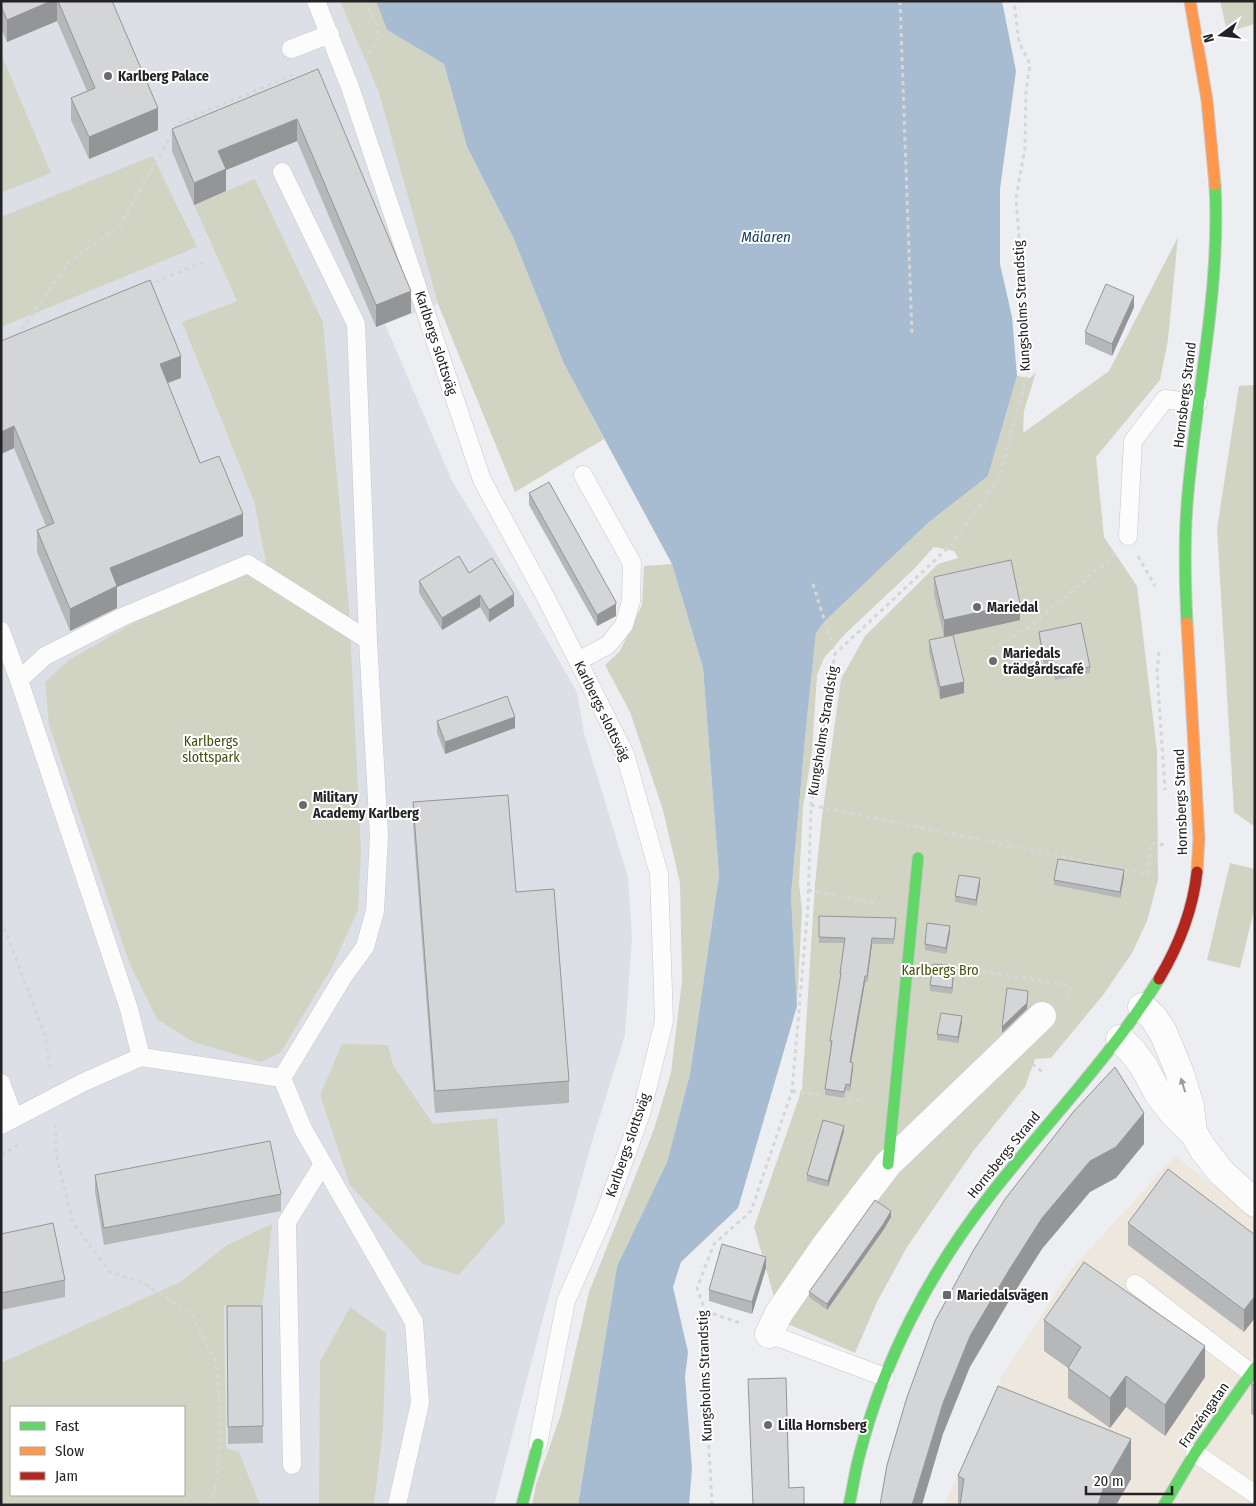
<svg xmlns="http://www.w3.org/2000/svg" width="1256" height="1506" font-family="'Fira Sans Condensed',sans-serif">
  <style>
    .commercial { fill: #eee7de }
    .built { fill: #dddfe7; fill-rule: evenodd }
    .green { fill: #d2d4c3; fill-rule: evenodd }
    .water { fill: #a8bcd1 }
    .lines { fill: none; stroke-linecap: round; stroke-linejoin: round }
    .lane-casing { stroke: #c8c8cb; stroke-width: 19 }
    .street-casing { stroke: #c8c8cb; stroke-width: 29 }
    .fast-casing { stroke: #c8c8cb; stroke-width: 13 }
    .slow-casing { stroke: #c8c8cb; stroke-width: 13 }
    .jam-casing { stroke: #c8c8cb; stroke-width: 13 }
    .path { stroke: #d6d6d8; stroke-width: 3; stroke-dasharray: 4 4; stroke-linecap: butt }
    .lane { stroke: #fcfcfd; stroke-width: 18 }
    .street { stroke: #fcfcfd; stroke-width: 28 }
    .fast { stroke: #63d668; stroke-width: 11 }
    .slow { stroke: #ff974d; stroke-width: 11 }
    .jam { stroke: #b3261e; stroke-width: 11 }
    .wall { fill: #b6b7b9 }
    .shaded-wall { fill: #949596 }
    .building { fill: #d4d5d7; stroke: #949596 }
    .oneway { fill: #9a9a9c }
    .poi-dot { fill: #6a6a6c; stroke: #fff; stroke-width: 2 }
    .labels { text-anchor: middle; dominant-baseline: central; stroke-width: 4; stroke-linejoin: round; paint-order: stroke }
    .poi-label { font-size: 14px; font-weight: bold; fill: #232325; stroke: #fff; text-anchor: start }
    .street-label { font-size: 14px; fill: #232325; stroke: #fff }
    .park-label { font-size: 14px; fill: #474b0c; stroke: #fff }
    .water-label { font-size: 15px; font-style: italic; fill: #123e64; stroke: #fff }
  </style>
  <rect width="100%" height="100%" fill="#edeef1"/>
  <polygon class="commercial" points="1175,1156 1255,1217 1255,1505 944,1505 1002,1376 1069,1272"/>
  <path class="built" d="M1 1H376L387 30 378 90 438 304 385 324 452 481 516 586 577 692 584 733 628 877 632 937 625 1035 591 1145 548 1299 494 1505H1ZM11 1407H184V1495H11Z"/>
  <g class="green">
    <polygon points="340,1 376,1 387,30 444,64 467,147 513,237 564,364 604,439 515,492 438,304 378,90"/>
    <polygon points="1220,1 1255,1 1255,24 1227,32"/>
    <polygon points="1,53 51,173 1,193"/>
    <polygon points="153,156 197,247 1,327 1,217"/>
    <polygon points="255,179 323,322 349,608 361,851 358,910 331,969 281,1052 261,1062 193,1042 157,1019 129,962 49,725 45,682 69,660 149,614 250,573 266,562 254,501 182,322 237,301 194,205"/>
    <polygon points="1178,237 1168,340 1160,380 1096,457 1104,537 1137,586 1157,751 1158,880 1147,921 1132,953 1103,995 1051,1058 1035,1059 1025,1087 974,1150 907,1247 877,1302 855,1353 781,1321 754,1227 802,1089 815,884 822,816 841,679 865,636 938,564 958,558 954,551 934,547 912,571 845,634 824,658 817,675 812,752 803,808 799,883 802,910 797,1006 791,896 806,728 816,633 824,622 928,523 988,476 1017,376 1030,378 1036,372 1024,411 1023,433 1109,371"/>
    <polygon points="1255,385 1255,827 1234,812 1217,529 1239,386"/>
    <polygon points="672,564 703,668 719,875 690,1074 667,1162 617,1266 578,1505 532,1505 536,1485 561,1414 589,1292 654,1129 671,1073 682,980 680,883 663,810 630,712 605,665 620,651 642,605 644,566"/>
    <polygon points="1230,863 1255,869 1255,906 1240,968 1207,960"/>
    <polygon points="342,1044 388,1045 393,1065 433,1124 497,1118 505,1222 459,1275 423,1264 350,1185 320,1095"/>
    <path d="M272 1224 262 1310 224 1305 226 1448 239 1452 260 1505H1V1363L180 1282 227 1245ZM11 1407H184V1495H11Z"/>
    <polygon points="350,1307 386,1333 383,1429 374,1505 319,1505 320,1362"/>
  </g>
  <polygon class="water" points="376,1 1002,1 1016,71 1000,189 1000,264 1012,317 1017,376 988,476 928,523 824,622 816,633 806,728 791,896 797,1006 738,1208 681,1262 673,1287 688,1352 685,1377 692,1469 689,1505 578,1505 617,1266 667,1162 690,1074 719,875 703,668 672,564 564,364 513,237 467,147 444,64 387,30"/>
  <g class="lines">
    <defs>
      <g id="lane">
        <polyline points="316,1 350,87 482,480 546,598 625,754 659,874 664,1021 641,1114 604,1215 566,1301 538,1444"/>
        <polyline points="291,49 330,34"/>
        <polyline points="282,172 356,324 368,640 379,836 375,911 365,947 343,977 282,1078"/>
        <polyline points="1128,536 1133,441 1165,399 1198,403"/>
        <polyline points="1,631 19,680"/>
        <polyline points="368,640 248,564 122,617 45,656 19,680 129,1009 141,1057 282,1078 303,1129 414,1322 420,1403 397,1505"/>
        <polyline points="578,661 608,645 624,625 631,601 632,563 583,475"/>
        <polyline points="1,1083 14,1118"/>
        <polyline points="1,1125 84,1082 141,1057"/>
        <polyline points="1135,1284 1251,1373"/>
        <polyline points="769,1334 885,1377"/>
        <polyline points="1195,1453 1255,1494"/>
        <polyline points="292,1465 287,1222 323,1164"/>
      </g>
      <g id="street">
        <polyline points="1142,1007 1153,1017 1163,1032 1179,1071 1190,1106 1193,1132"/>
        <polyline points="1120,1039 1133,1052 1144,1067 1159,1095 1174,1114 1193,1132 1203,1149 1221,1172 1255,1203"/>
        <polyline points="769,1334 779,1313 826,1245 888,1164 1042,1016"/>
      </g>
      <g id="fast">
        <path d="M1187 623C1185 583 1184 545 1187 505 1195 398 1221 293 1215 185"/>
        <polyline points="888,1164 918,858"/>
        <polyline points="522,1505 538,1444"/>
        <path d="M849 1505C853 1488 855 1470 860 1453 884 1359 931 1270 991 1194 1047 1122 1111 1057 1159 979"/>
        <polyline points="1164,1505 1195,1453 1255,1368"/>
      </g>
      <g id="slow">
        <polyline points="1190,1 1207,100 1215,185"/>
        <polyline points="1187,623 1199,838 1197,872"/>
      </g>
      <path id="jam" d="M1159 979C1178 947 1193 909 1197 872"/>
    </defs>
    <use href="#lane" class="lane-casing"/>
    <use href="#street" class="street-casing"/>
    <use href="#fast" class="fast-casing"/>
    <use href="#slow" class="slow-casing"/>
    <use href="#jam" class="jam-casing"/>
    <g class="path">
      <polyline points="900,1 912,336"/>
      <polyline points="365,61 380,36 366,1"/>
      <polyline points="148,285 206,261"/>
      <polyline points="17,336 70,261 119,227 178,123 297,73"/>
      <polyline points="1138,556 1155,586"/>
      <polyline points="813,584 835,654"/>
      <polyline points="992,649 1029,627 1110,559 1115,553"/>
      <polyline points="1159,652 1157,672 1165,790"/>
      <polyline points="811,805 1148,874 1151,843 1166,845"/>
      <polyline points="808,890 886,905"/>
      <polyline points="1,920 45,1035 51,1073"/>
      <polyline points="951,966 1066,985 1071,991 1064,998"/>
      <polyline points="1032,1064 1044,1073"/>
      <polyline points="792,1091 865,1101"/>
      <polyline points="55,1124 56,1154 73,1223 110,1272 144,1283 192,1315 216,1362 221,1418 217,1479 210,1505"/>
      <polyline points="1,1155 20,1144"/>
      <polyline points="705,1311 743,1324"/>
      <polyline points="712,1505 705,1374 705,1311 697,1288 714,1244 751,1211 792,1091 808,906 811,805 835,654 950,546 998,480 1029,369 1016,198 1025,147 1026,92 1030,64 1019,42 1014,1"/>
    </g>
    <use href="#lane" class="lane"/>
    <use href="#street" class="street"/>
    <use href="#fast" class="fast"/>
    <use href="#slow" class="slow"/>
    <use href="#jam" class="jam"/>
  </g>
  <g class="wall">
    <polygon points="1,1 112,1 158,130 89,159 71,120 71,98 87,91 57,21 7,42 1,28"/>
    <polygon points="318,69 411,313 376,327 297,141 226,170 226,191 194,205 172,151 172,129"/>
    <polygon points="1134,307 1112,356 1085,344 1085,332"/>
    <polygon points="1,341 181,378 167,383 200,463 243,536 117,587 117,608 70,631 37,552 37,530 46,526 14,448 1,454"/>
    <polygon points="529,493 616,613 616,616 597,626 529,505"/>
    <polygon points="469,573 514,606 489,622 480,607 442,630 419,593 419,581"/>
    <polygon points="934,577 1020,620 944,637 934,594"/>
    <polygon points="1039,632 1090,667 1090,673 1055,680 1052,665 1044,666 1039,638"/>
    <polygon points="929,640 964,693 940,699 929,652"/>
    <polygon points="437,721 515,728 445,754 437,733"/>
    <polygon points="413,802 516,892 569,1081 569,1103 435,1113 413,824"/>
    <polygon points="1124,876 1120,898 1054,885 1054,880"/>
    <polygon points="980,884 976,906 955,902 955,896"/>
    <polygon points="819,916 896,924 894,944 872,944 867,982 865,982 851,1062 853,1068 850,1091 846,1090 844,1098 825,1095 825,1089 831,1047 830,1041 840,978 840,973 844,943 819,943"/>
    <polygon points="950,932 946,954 925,950 925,944"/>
    <polygon points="954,972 952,994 930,991 930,985"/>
    <polygon points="962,1022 958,1043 937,1040 937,1034"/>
    <polygon points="844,1131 828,1187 807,1181 807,1175"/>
    <polygon points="95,1175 281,1194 281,1211 104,1245 95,1192"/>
    <polygon points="891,1217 884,1229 827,1310 809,1297 809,1292"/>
    <polygon points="1128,1223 1255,1235 1244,1332 1128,1245"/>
    <polygon points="1,1234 65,1280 65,1297 1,1310"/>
    <polygon points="766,1268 752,1314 709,1301 709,1290"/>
    <polygon points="227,1306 262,1306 263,1443 228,1444"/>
    <polygon points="1044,1320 1205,1377 1165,1436 1126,1407 1110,1428 1068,1398 1068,1368 1044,1351"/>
    <polygon points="1255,1378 1255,1416 1251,1414 1251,1383"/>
    <polygon points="958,1476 1131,1479 1116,1505 958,1505"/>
  </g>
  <g class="shaded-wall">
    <polygon points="51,1 57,1 57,21 7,42 7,20"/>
    <polygon points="158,108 158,130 89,159 89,137"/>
    <polygon points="297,119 297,141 226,170 226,191 194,205 194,183 218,151"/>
    <polygon points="411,291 411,313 376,327 376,305"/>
    <polygon points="1134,296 1134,307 1112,356 1112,344"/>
    <polygon points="181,356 181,378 160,386 160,364"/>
    <polygon points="14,426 14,448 1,454 1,432"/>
    <polygon points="243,514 243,536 117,587 117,608 70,631 70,609 110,568"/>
    <polygon points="514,594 514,606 489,622 489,610"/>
    <polygon points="480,595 480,607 442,630 442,618"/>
    <polygon points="616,602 616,616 597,626 597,615"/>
    <polygon points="1020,603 1020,620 944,637 944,620"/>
    <polygon points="964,682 964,693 940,699 940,687"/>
    <polygon points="515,717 515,728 445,754 445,742"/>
    <polygon points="1124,870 1124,876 1120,898 1120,892"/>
    <polygon points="980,878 980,884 976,906 976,900"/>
    <polygon points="950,926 950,932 946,954 946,948"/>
    <polygon points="872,938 872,944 867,982 867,976"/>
    <polygon points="954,966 954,972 952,994 952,988"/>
    <polygon points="865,976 865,982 850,1068 850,1062"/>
    <polygon points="1028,991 1027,1009 1002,1033 1002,1027"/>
    <polygon points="962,1016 962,1022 958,1043 958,1037"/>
    <polygon points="853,1063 853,1068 850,1091 850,1085"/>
    <polygon points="1144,1113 1144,1144 1116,1178 1090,1192 1042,1249 1009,1301 970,1367 943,1434 922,1505 912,1505 943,1403 970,1336 1009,1270 1042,1218 1090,1161"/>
    <polygon points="844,1126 844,1131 828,1187 828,1181"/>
    <polygon points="891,1211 891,1217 884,1229 827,1310 827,1304"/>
    <polygon points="766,1257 766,1268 752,1314 752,1302"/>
    <polygon points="1255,1296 1255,1318 1244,1332 1244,1310"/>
    <polygon points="1205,1346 1205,1377 1165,1436 1165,1405"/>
    <polygon points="1126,1376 1126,1407 1110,1428 1110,1398"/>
    <polygon points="1131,1439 1131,1479 1116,1505 1098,1505 1104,1486"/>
  </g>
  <g class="building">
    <polygon points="1,1 51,1 7,20 1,6"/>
    <polygon points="58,1 112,1 158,108 89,137 71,98 95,88"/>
    <polygon points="318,69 411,291 376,305 297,119 218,151 226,169 194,183 172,129"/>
    <polygon points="150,280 181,356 160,364 200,463 219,456 243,514 110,568 117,586 70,609 37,530 54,523 14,426 1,432 1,341"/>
    <polygon points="1106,284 1134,296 1112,344 1085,332"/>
    <polygon points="549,482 616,602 616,604 597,615 529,493"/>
    <polygon points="459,556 469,573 492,558 514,594 489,610 480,595 442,618 419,581"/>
    <polygon points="1011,560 1020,603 944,620 934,577"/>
    <polygon points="1081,623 1090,667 1055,674 1052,659 1044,660 1039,632"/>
    <polygon points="953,635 964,682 940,687 929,640"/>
    <polygon points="507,696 515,717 445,742 437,721"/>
    <polygon points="508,795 516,892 554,889 569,1081 435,1091 413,802"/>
    <polygon points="1058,859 1124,870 1120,892 1054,880"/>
    <polygon points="959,875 980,878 976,900 955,896"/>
    <polygon points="819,916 896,918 894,939 872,938 867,976 865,976 850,1062 853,1063 850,1085 846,1084 844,1092 825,1089 832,1041 830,1041 841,973 840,973 845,938 819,937"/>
    <polygon points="927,923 950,926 946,948 925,944"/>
    <polygon points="933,964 954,966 952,988 930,985"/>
    <polygon points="1007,988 1028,991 1027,1003 1002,1027"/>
    <polygon points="941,1013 962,1016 958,1037 937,1034"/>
    <polygon points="1115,1067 1144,1113 1116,1147 1090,1161 1042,1218 1009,1270 970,1336 943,1403 912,1505 880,1505 887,1465 907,1397 935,1321 973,1251 1005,1199 1074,1111"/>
    <polygon points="823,1120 844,1126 828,1181 807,1175"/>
    <polygon points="270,1141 281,1194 104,1228 95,1175"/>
    <polygon points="1168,1169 1255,1235 1255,1296 1244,1310 1128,1223"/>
    <polygon points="875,1200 891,1211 884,1223 827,1304 809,1292"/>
    <polygon points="53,1223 65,1280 1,1293 1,1234"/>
    <polygon points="722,1244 766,1257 752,1302 709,1290"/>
    <polygon points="1084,1262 1205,1346 1165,1405 1126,1376 1110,1398 1068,1368 1081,1347 1044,1320"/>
    <polygon points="227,1306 262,1306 263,1426 228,1427"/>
    <polygon points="786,1378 789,1488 804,1487 804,1505 753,1505 748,1379"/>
    <polygon points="1255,1378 1255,1386 1251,1383"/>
    <polygon points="998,1386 1131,1439 1104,1486 1098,1505 960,1505 964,1479 958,1476"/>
  </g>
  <defs><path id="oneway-solid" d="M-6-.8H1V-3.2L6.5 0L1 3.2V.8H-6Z" transform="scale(1.25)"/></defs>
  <use class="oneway" href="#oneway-solid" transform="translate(1183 1085) rotate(-107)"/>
  <g class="poi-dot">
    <circle cx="108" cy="76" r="5"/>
    <circle cx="977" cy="607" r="5"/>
    <circle cx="993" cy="661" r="5"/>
    <circle cx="303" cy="805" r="5"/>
    <rect x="942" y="1290" width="10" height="10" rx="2.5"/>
    <circle cx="768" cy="1425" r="5"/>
  </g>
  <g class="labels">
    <g class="poi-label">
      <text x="118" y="76">Karlberg Palace</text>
      <text x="987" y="607">Mariedal</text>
      <text x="1003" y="653">Mariedals<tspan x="1003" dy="16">trädgårdscafé</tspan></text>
      <text x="313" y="797">Military<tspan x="313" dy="16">Academy Karlberg</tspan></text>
      <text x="957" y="1295">Mariedalsvägen</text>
      <text x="778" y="1425">Lilla Hornsberg</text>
    </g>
    <g class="street-label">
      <text transform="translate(1022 306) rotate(-93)">Kungsholms Strandstig</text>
      <text transform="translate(436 343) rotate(72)">Karlbergs slottsväg</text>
      <text transform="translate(1185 395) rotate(-83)">Hornsbergs Strand</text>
      <text transform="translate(602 711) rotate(64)">Karlbergs slottsväg</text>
      <text transform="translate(823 731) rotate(-81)">Kungsholms Strandstig</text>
      <text transform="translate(1181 802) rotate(-92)">Hornsbergs Strand</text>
      <text transform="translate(628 1145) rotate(-71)">Karlbergs slottsväg</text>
      <text transform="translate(1004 1155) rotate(-51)">Hornsbergs Strand</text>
      <text transform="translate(705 1376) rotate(-92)">Kungsholms Strandstig</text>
      <text transform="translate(1204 1415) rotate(-55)">Franzéngatan</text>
    </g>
    <g class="park-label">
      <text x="211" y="741">Karlbergs<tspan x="211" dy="16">slottspark</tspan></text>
      <text x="940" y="970">Karlbergs Bro</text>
    </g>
    <g class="water-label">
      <text x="766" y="237">Mälaren</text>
    </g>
  </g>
  <rect width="1256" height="1506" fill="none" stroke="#232325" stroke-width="5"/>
  <rect x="10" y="1406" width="175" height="90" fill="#ffffff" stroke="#a7a7a8"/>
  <rect x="20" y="1422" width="25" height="8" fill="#63d668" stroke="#a7a7a8"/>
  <text x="55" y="1431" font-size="15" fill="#232325">Fast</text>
  <rect x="20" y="1447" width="25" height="8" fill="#ff974d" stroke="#a7a7a8"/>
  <text x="55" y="1456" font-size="15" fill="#232325">Slow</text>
  <rect x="20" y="1472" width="25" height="8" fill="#b3261e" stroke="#a7a7a8"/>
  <text x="55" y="1481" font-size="15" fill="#232325">Jam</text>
  <g transform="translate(1221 35) rotate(255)" stroke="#ffffff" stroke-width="4" paint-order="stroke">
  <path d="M0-4L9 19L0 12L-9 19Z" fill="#232325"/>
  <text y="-8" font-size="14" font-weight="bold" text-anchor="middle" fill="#232325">N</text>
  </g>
  <path d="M1086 1486v8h86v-8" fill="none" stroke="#232325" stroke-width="2.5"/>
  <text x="1094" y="1486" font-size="15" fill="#232325" stroke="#ffffff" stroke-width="4" paint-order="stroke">20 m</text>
</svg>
